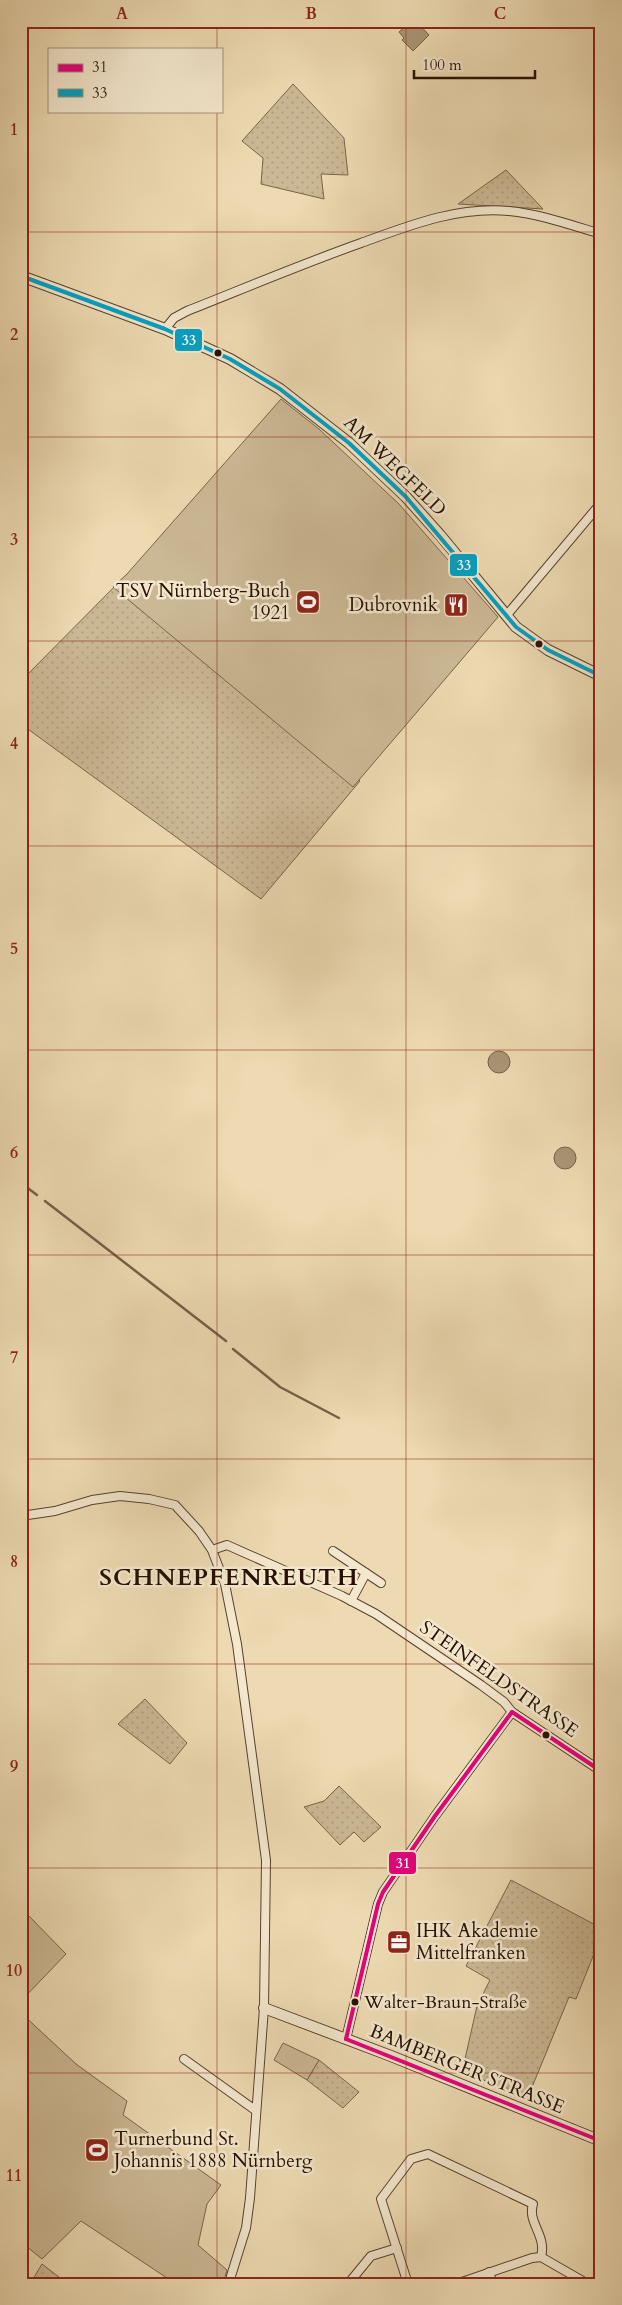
<svg xmlns="http://www.w3.org/2000/svg" width="622" height="2305" font-family="Cardo,serif">
  <style>
    .green { fill: url(#green-dots); stroke: #79644b }
    .pitch { fill: #cbb894; stroke: #79644b }
    .water { fill: #aa9576; stroke: #766048 }
    .lines { fill: none; stroke-linecap: round; stroke-linejoin: round }
    .stream { stroke: #766048; stroke-width: 2.5 }
    .minor-casing { stroke: #58422e; stroke-width: 10 }
    .tertiary-casing { stroke: #58422e; stroke-width: 12 }
    .minor { stroke: #f3e7cd; stroke-width: 8 }
    .tertiary { stroke: #f3e7cd; stroke-width: 10 }
    .bus-1-casing { stroke: #f3e7cd; stroke-width: 8 }
    .bus-2-casing { stroke: #f3e7cd; stroke-width: 8 }
    .bus-1 { stroke: #e5007d; stroke-width: 4 }
    .bus-2 { stroke: #02a1c4; stroke-width: 4 }
    .grid { fill: none; stroke: #8f2418; stroke-width: 1; stroke-opacity: 0.55 }
    .bus-dot { fill: #271002; stroke: #f3e7cd; stroke-width: 2 }
    .labels { text-anchor: middle; dominant-baseline: central; stroke-width: 5; stroke-linejoin: round; paint-order: stroke }
    .bus-label { font-size: 18px; fill: #271002; stroke: #f3e7cd; text-anchor: start }
    .street-label { font-size: 19px; fill: #271002; stroke: #f3e7cd }
    .poi-label { font-size: 19px; fill: #271002; stroke: #f3e7cd; text-anchor: end }
    .district-label { font-size: 24px; font-weight: bold; letter-spacing: 1px; fill: #271002; stroke: #f3e7cd }
    .line-badge { stroke: #f3e7cd; stroke-width: 2 }
    .badge-label { font-size: 14px; text-anchor: middle; font-weight: bold; fill: #fff }
    .neatline { fill: none; stroke: #8f2418; stroke-width: 2 }
    .grid-label { font-size: 16px; text-anchor: middle; font-weight: bold; fill: #8f2418 }
  </style>
  <defs>
    <pattern id="green-dots" width="8" height="8" patternUnits="userSpaceOnUse" patternTransform="scale(1.25)"><rect width="8" height="8" fill="#cbb894"/><path d="M2 2h.1M6 6h.1" fill="none" stroke="#ae9d7e" stroke-width="1.8" stroke-linecap="round"/></pattern>
  </defs>
  <rect width="100%" height="100%" fill="#eddab2"/>
  <filter id="stains"><feTurbulence type="fractalNoise" baseFrequency=".004" numOctaves="4"/><feColorMatrix values="0 0 0 0 .2 0 0 0 0 .09 0 0 0 0 .02 0 0 0 .5 -.17"/></filter>
  <radialGradient id="worn" r=".72"><stop offset=".6" stop-color="#630" stop-opacity="0"/><stop offset="1" stop-color="#630" stop-opacity=".3"/></radialGradient>
  <g class="green">
    <polygon points="293,84 344,138 348,175 321,174 324,199 261,184 263,158 242,141"/>
    <polygon points="506,170 543,209 458,204"/>
    <polygon points="127,574 360,781 261,899 21,724 21,681"/>
    <polygon points="145,1699 187,1743 170,1764 118,1724"/>
    <polygon points="339,1786 381,1827 364,1842 354,1832 340,1845 304,1807 324,1801"/>
    <polygon points="511,1880 601,1928 601,1936 576,1999 569,1997 528,2097 462,2072 477,2006 490,1980 466,1966"/>
    <polygon points="319,2060 359,2092 343,2108 307,2080"/>
    <polygon points="42,2264 68,2284 30,2284"/>
  </g>
  <g class="pitch">
    <polygon points="281,399 319,429 399,504 498,617 353,787 113,587 127,574"/>
    <polygon points="27,1914 66,1954 21,2001 21,1920"/>
    <polygon points="21,2013 76,2064 127,2101 123,2115 221,2185 207,2204 198,2245 227,2270 223,2284 176,2284 81,2221 42,2259 21,2242"/>
    <polygon points="283,2043 319,2060 307,2080 274,2060"/>
  </g>
  <g class="water">
    <polygon points="410,21 416,21 429,35 413,51 402,40 404,38 399,32"/>
    <circle cx="499" cy="1062" r="11"/>
    <circle cx="565" cy="1158" r="11"/>
  </g>
  <g class="lines">
    <g class="stream">
      <polyline points="21,1183 37,1195"/>
      <polyline points="45,1201 226,1341"/>
      <polyline points="233,1349 280,1387 339,1418"/>
    </g>
    <defs>
      <g id="minor">
        <path d="M165 329 174 318 187 311C245 288 302 264 361 243 408 226 457 206 509 211 540 214 571 225 601 234"/>
        <polyline points="506,616 601,503"/>
        <polyline points="21,1516 55,1511 92,1500 120,1496 149,1499 175,1505 199,1531 212,1550 225,1584 237,1644 266,1860 264,2008 250,2198 246,2228 231,2276"/>
        <polyline points="212,1550 227,1545 342,1596 376,1614 481,1685 504,1702 512,1712 601,1771"/>
        <polyline points="333,1551 381,1583"/>
        <polyline points="351,1601 366,1573"/>
        <polyline points="346,2039 378,1904 383,1892 435,1816 512,1712"/>
        <polyline points="184,2059 255,2110"/>
        <polyline points="489,2272 493,2284"/>
        <polyline points="348,2284 371,2256 397,2248"/>
        <path d="M408 2284 381 2199 411 2159 428 2154 533 2204C527 2223 547 2235 541 2257"/>
        <polyline points="456,2284 532,2258 541,2257 588,2284"/>
      </g>
      <g id="tertiary">
        <polyline points="21,276 165,329 230,359 280,389 349,443 406,497 440,535 516,627 548,650 601,676"/>
        <polyline points="264,2008 391,2056 601,2141"/>
      </g>
    </defs>
    <use href="#minor" class="minor-casing"/>
    <use href="#tertiary" class="tertiary-casing"/>
    <use href="#minor" class="minor"/>
    <use href="#tertiary" class="tertiary"/>
    <defs>
      <g id="bus-1">
        <polyline points="512,1712 601,1771"/>
        <polyline points="346,2039 378,1904 383,1892 435,1816 512,1712"/>
        <polyline points="346,2039 601,2141"/>
      </g>
      <polyline id="bus-2" points="21,276 165,329 230,359 280,389 349,443 406,497 516,627 548,650 601,676"/>
    </defs>
    <use href="#bus-1" class="bus-1-casing"/>
    <use href="#bus-2" class="bus-2-casing"/>
    <use href="#bus-1" class="bus-1"/>
    <use href="#bus-2" class="bus-2"/>
  </g>
  <path class="grid" d="M217 21V49M406 21V2284M217 111V2284M21 232H601M21 437H601M21 641H601M21 846H601M21 1050H601M21 1255H601M21 1459H601M21 1664H601M21 1868H601M21 2073H601"/>
  <defs>
    <symbol id="stadium-square" viewBox="-11 -11 22 22"><rect x="-9" y="-9" width="18" height="18" rx="4" fill="#8f2418" stroke="#f3e7cd"/><path d="M0-5a6.5 5 0 1 0 0 10a6.5 5 0 1 0 0-10ZM-3.5-1.8h7v3.6h-7Z" fill="#fff"/></symbol>
    <symbol id="restaurant-square" viewBox="-11 -11 22 22"><rect x="-9" y="-9" width="18" height="18" rx="4" fill="#8f2418" stroke="#f3e7cd"/><path d="M-5-6h1v4h1v-4h1v4h1v-4h1v5L-1.5 .5V6h-2V.5L-5-1ZM5-6V6H3V1.5H1.5Q1.5-4 5-6Z" fill="#fff"/></symbol>
    <symbol id="office-square" viewBox="-11 -11 22 22"><rect x="-9" y="-9" width="18" height="18" rx="4" fill="#8f2418" stroke="#f3e7cd"/><path d="M-6-3h4V-5.5h4V-3h4V5H-6ZM-1-4.5V-3h2v-1.5ZM-6 0V1H6V0Z" fill="#fff"/></symbol>
  </defs>
  <g fill-rule="evenodd">
    <use href="#stadium-square" x="294" y="588" width="28" height="28"/>
    <use href="#restaurant-square" x="442" y="591" width="28" height="28"/>
    <use href="#office-square" x="385" y="1928" width="28" height="28"/>
    <use href="#stadium-square" x="83" y="2136" width="28" height="28"/>
  </g>
  <g class="bus-dot">
    <circle cx="218" cy="353" r="4.5"/>
    <circle cx="539" cy="644" r="4.5"/>
    <circle cx="546" cy="1735" r="4.5"/>
    <circle cx="355" cy="2002" r="4.5"/>
  </g>
  <g class="labels">
    <g class="bus-label">
      <text x="364" y="2002">Walter-Braun-Straße</text>
    </g>
    <g class="street-label">
      <text transform="translate(395 466) rotate(44)">AM WEGFELD</text>
      <text transform="translate(499 1679) rotate(35)">STEINFELDSTRASSE</text>
      <text transform="translate(467 2069) rotate(22)">BAMBERGER STRASSE</text>
    </g>
    <g class="poi-label">
      <text x="290" y="591">TSV Nürnberg-Buch<tspan x="290" dy="22">1921</tspan></text>
      <text x="438" y="605">Dubrovnik</text>
      <text x="416" y="1931" text-anchor="start">IHK Akademie<tspan x="416" dy="22">Mittelfranken</tspan></text>
      <text x="114" y="2139" text-anchor="start">Turnerbund St.<tspan x="114" dy="22">Johannis 1888 Nürnberg</tspan></text>
    </g>
    <g class="district-label">
      <text x="229" y="1577">SCHNEPFENREUTH</text>
    </g>
  </g>
  <g class="line-badge">
    <rect x="174" y="328" width="29" height="24" rx="5" fill="#02a1c4"/>
    <rect x="449" y="553" width="29" height="24" rx="5" fill="#02a1c4"/>
    <rect x="388" y="1851" width="29" height="24" rx="5" fill="#e5007d"/>
  </g>
  <g class="badge-label">
    <text x="189" y="345">33</text>
    <text x="464" y="570">33</text>
    <text x="403" y="1868">31</text>
  </g>
  <rect width="622" height="2305" fill="none" stroke="#eddab2" stroke-width="55"/>
  <rect x="48" y="48" width="175" height="65" fill="#f3e7cd" stroke="#a1917c"/>
  <rect x="58" y="64" width="25" height="8" fill="#e5007d" stroke="#a1917c"/>
  <text x="92" y="72" font-size="15" fill="#271002">31</text>
  <rect x="58" y="89" width="25" height="8" fill="#02a1c4" stroke="#a1917c"/>
  <text x="92" y="98" font-size="15" fill="#271002">33</text>
  <path d="M414 70v8h121v-8" fill="none" stroke="#271002" stroke-width="2.5"/>
  <text x="422" y="70" font-size="15" fill="#271002" stroke="#f3e7cd" stroke-width="4" paint-order="stroke">100 m</text>
  <rect x="28" y="28" width="566" height="2250" class="neatline"/>
  <g class="grid-label">
    <text x="122" y="19">A</text>
    <text x="311" y="19">B</text>
    <text x="500" y="19">C</text>
    <text x="14" y="135">1</text>
    <text x="14" y="340">2</text>
    <text x="14" y="545">3</text>
    <text x="14" y="749">4</text>
    <text x="14" y="954">5</text>
    <text x="14" y="1158">6</text>
    <text x="14" y="1363">7</text>
    <text x="14" y="1567">8</text>
    <text x="14" y="1772">9</text>
    <text x="14" y="1976">10</text>
    <text x="14" y="2181">11</text>
  </g>
  <rect width="100%" height="100%" filter="url(#stains)"/>
  <rect width="100%" height="100%" fill="url(#worn)"/>
</svg>
